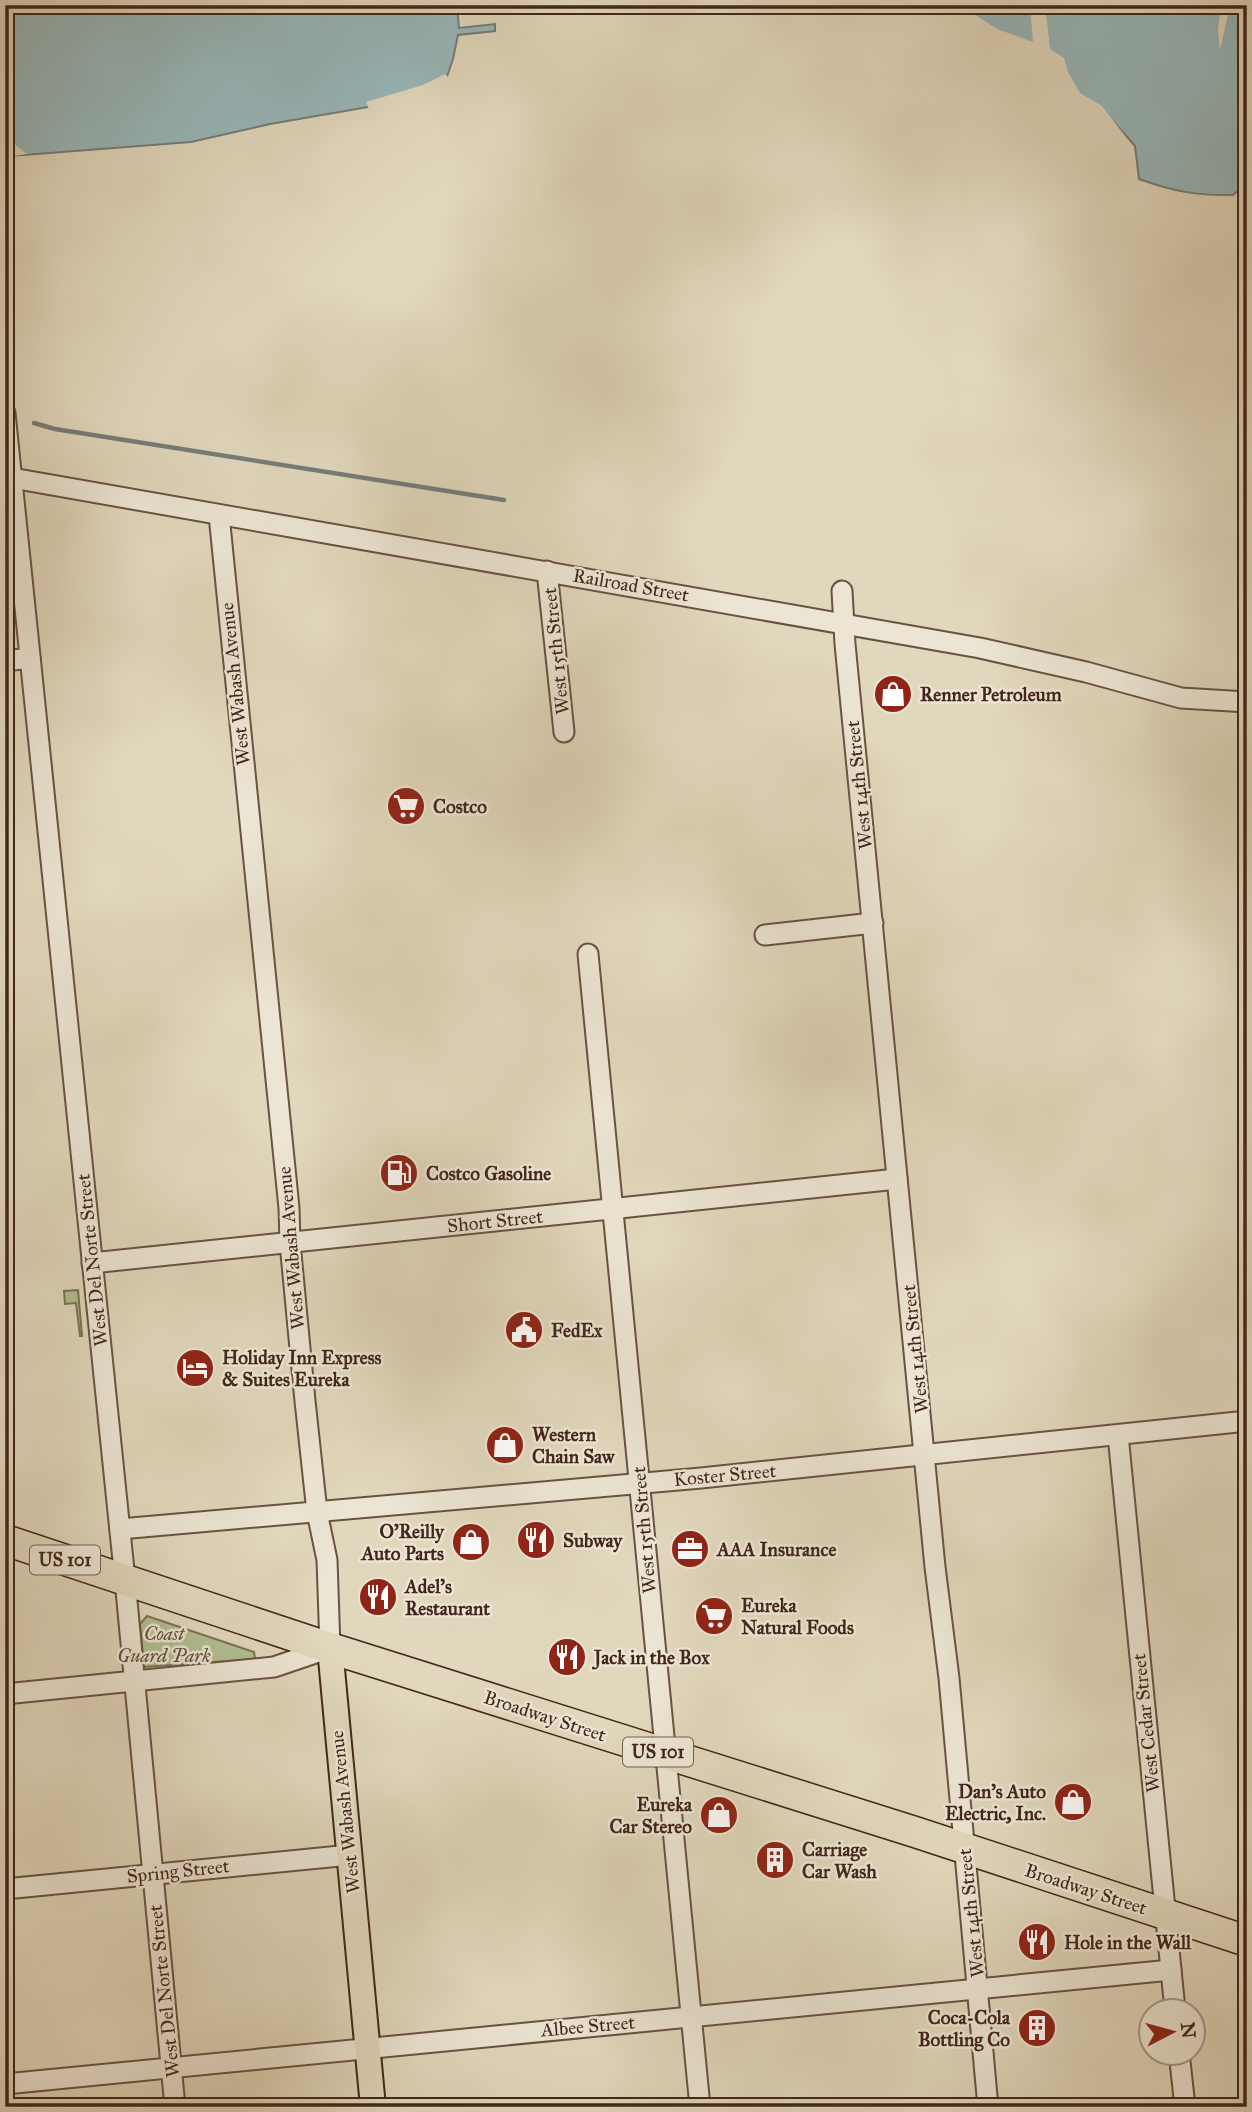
<svg xmlns="http://www.w3.org/2000/svg" width="1252" height="2112" font-family="'IM FELL Great Primer',serif">
  <style>
    .green { fill: #b1bf92; stroke: #7a7256; stroke-width: 2 }
    .water { fill: #98b7ba; stroke: #767d7a; stroke-width: 2 }
    .pier { fill: #e1d7bc }
    .lines { fill: none; stroke-linecap: round; stroke-linejoin: round }
    .stream { stroke: #767d7a; stroke-width: 4.5 }
    .minor-casing { stroke: #6a5242; stroke-width: 23 }
    .major-casing { stroke: #42261a; stroke-width: 28 }
    .highway-casing { stroke: #42261a; stroke-width: 33 }
    .minor { stroke: #ece5d3; stroke-width: 19 }
    .major { stroke: #e1d7bc; stroke-width: 24 }
    .highway { stroke: #e1d7bc; stroke-width: 30 }
    .labels { text-anchor: middle; dominant-baseline: central; stroke-width: 5; stroke-linejoin: round; paint-order: stroke }
    .shield { fill: #ece5d3; stroke: #755f52; stroke-width: 2 }
    .shield-label { font-size: 18px; font-weight: bold; fill: #42261a }
    .street-label { font-size: 19px; fill: #42261a; stroke: #ece5d3 }
    .poi-label { font-size: 19px; font-weight: bold; fill: #42261a; stroke: #ece5d3; text-anchor: start }
    .park-label { font-size: 19px; font-style: italic; fill: #5e4c38; stroke: #ece5d3 }
  </style>
  <rect width="100%" height="100%" fill="#e1d7bc"/>
  <filter id="stains"><feTurbulence type="fractalNoise" baseFrequency=".00286" numOctaves="4"/><feColorMatrix values="0 0 0 0 .2 0 0 0 0 .09 0 0 0 0 .02 0 0 0 .5 -.17"/></filter>
  <radialGradient id="worn" r=".72"><stop offset=".6" stop-color="#630" stop-opacity="0"/><stop offset="1" stop-color="#630" stop-opacity=".3"/></radialGradient>
  <g class="green">
    <polygon points="78,1290 82,1336 80,1336 76,1303 65,1304 64,1291"/>
    <polygon points="147,1616 254,1652 255,1659 144,1667 140,1624"/>
  </g>
  <g class="water">
    <polygon points="5,5 457,5 459,28 495,24 495,31 458,35 453,59 444,85 368,107 270,124 191,142 11,156 5,144"/>
    <path d="M934 5H1247V187H1242L1233 195C1198 196 1172 191 1139 179L1135 146 1104 111 1074 96 1062 59 999 35 968 12Z"/>
  </g>
  <g class="pier">
    <polygon points="788,5 823,6 834,5 822,14 791,9"/>
    <polygon points="931,5 963,5 963,7 997,29 1033,42 1030,5 1045,5 1050,49 1064,58 1068,72 1080,93 1102,106 1135,149 1102,114 1071,99 1059,61 997,38 967,15 961,14 961,11 949,9 947,12 933,8"/>
    <polygon points="1221,5 1230,5 1220,50 1218,31"/>
    <polygon points="445,74 450,79 445,88 369,109 366,102 423,85"/>
    <polygon points="5,129 12,142 27,154 7,157 5,152"/>
  </g>
  <g class="lines">
    <polyline class="stream" points="34,423 55,429 504,500"/>
    <defs>
      <g id="minor">
        <polyline points="5,413 125,1580 175,2107"/>
        <polyline points="12,478 980,648 1086,672 1181,698 1247,702"/>
        <polyline points="547,571 564,732"/>
        <polyline points="842,591 845,644 935,1567 949,1678 988,2107"/>
        <polyline points="5,661 30,658"/>
        <polyline points="765,935 873,923"/>
        <polyline points="588,954 700,2107"/>
        <polyline points="92,1263 897,1179"/>
        <polyline points="1118,1435 1175,2010"/>
        <polyline points="120,1529 701,1478 1247,1421"/>
        <polyline points="5,1694 274,1667 330,1648 327,1560 317,1512 305,1401 290,1243 289,1208 219,515"/>
        <polyline points="5,1889 350,1855"/>
        <polyline points="1179,2052 1185,2107"/>
        <polyline points="5,2084 1171,1970"/>
      </g>
      <polyline id="major" points="330,1648 373,2107"/>
      <polyline id="highway" points="5,1540 330,1648 915,1832 1247,1941"/>
    </defs>
    <use href="#minor" class="minor-casing"/>
    <use href="#major" class="major-casing"/>
    <use href="#highway" class="highway-casing"/>
    <use href="#minor" class="minor"/>
    <use href="#major" class="major"/>
    <use href="#highway" class="highway"/>
  </g>
  <defs>
    <symbol id="shop-disc" viewBox="-11 -11 22 22"><circle r="9.5" fill="#8f2418" stroke="#ece5d3"/><path d="M-5-2.5h2.3a2.7 3.5 0 0 1 5.4 0H5L5.5 6h-11ZM-1.5-2.5h3a1.5 2.3 0 0 0-3 0Z" fill="#fff"/></symbol>
    <symbol id="supermarket-disc" viewBox="-11 -11 22 22"><circle r="9.5" fill="#8f2418" stroke="#ece5d3"/><path d="M-6-5.5h2.5l.6 2H6L4.5 2H-2.5L-4.4-4H-6ZM-1.5 3.2a1.3 1.3 0 1 0 .1 0ZM3 3.2a1.3 1.3 0 1 0 .1 0Z" fill="#fff"/></symbol>
    <symbol id="fuel-disc" viewBox="-11 -11 22 22"><circle r="9.5" fill="#8f2418" stroke="#ece5d3"/><path d="M-5.5-6h7V0h2V4h1.3V-2.5L3-4.5l.8-.8L6-3V5H2.5V1h-1V6h-7ZM-4.2-4.7v3.2H.2V-4.7Z" fill="#fff"/></symbol>
    <symbol id="civic-disc" viewBox="-11 -11 22 22"><circle r="9.5" fill="#8f2418" stroke="#ece5d3"/><path d="M-.6-6.5H3V-4.5H.6V-3L4-1V1h2V6H-6V1h2V-1L-.6-3ZM-1.2 2.5V6h2.4V2.5Z" fill="#fff"/></symbol>
    <symbol id="hotel-disc" viewBox="-11 -11 22 22"><circle r="9.5" fill="#8f2418" stroke="#ece5d3"/><path d="M-6-4.5h1.5V1H6V5H4.5V3h-9V5H-6ZM-4 0a1.8 1.8 0 1 1 3.6 0ZM.5 0V-2.5h3Q6-2.5 6 0Z" fill="#fff"/></symbol>
    <symbol id="restaurant-disc" viewBox="-11 -11 22 22"><circle r="9.5" fill="#8f2418" stroke="#ece5d3"/><path d="M-5-6h1v4h1v-4h1v4h1v-4h1v5L-1.5 .5V6h-2V.5L-5-1ZM5-6V6H3V1.5H1.5Q1.5-4 5-6Z" fill="#fff"/></symbol>
    <symbol id="office-disc" viewBox="-11 -11 22 22"><circle r="9.5" fill="#8f2418" stroke="#ece5d3"/><path d="M-6-3h4V-5.5h4V-3h4V5H-6ZM-1-4.5V-3h2v-1.5ZM-6 0V1H6V0Z" fill="#fff"/></symbol>
    <symbol id="building-disc" viewBox="-11 -11 22 22"><circle r="9.5" fill="#8f2418" stroke="#ece5d3"/><path d="M-4-6H4V6H1V3H-1V6H-4ZM-2.5-4.3h1.7v1.8h-1.7ZM.8-4.3h1.7v1.8H.8ZM-2.5-1h1.7V.8h-1.7ZM.8-1h1.7V.8H.8Z" fill="#fff"/></symbol>
  </defs>
  <g fill-rule="evenodd">
    <use href="#shop-disc" x="871" y="672" width="44" height="44"/>
    <use href="#supermarket-disc" x="384" y="784" width="44" height="44"/>
    <use href="#fuel-disc" x="377" y="1151" width="44" height="44"/>
    <use href="#civic-disc" x="502" y="1308" width="44" height="44"/>
    <use href="#hotel-disc" x="173" y="1346" width="44" height="44"/>
    <use href="#shop-disc" x="483" y="1423" width="44" height="44"/>
    <use href="#restaurant-disc" x="514" y="1518" width="44" height="44"/>
    <use href="#shop-disc" x="449" y="1520" width="44" height="44"/>
    <use href="#office-disc" x="668" y="1527" width="44" height="44"/>
    <use href="#restaurant-disc" x="356" y="1575" width="44" height="44"/>
    <use href="#supermarket-disc" x="692" y="1594" width="44" height="44"/>
    <use href="#restaurant-disc" x="545" y="1635" width="44" height="44"/>
    <use href="#shop-disc" x="1051" y="1780" width="44" height="44"/>
    <use href="#shop-disc" x="697" y="1793" width="44" height="44"/>
    <use href="#building-disc" x="753" y="1838" width="44" height="44"/>
    <use href="#restaurant-disc" x="1015" y="1920" width="44" height="44"/>
    <use href="#building-disc" x="1015" y="2006" width="44" height="44"/>
  </g>
  <g class="labels">
    <g class="shield">
      <rect x="30" y="1545.5" width="70" height="29" rx="5"/>
      <rect x="623" y="1737.5" width="70" height="29" rx="5"/>
    </g>
    <g class="shield-label">
      <text x="65" y="1560">US 101</text>
      <text x="658" y="1752">US 101</text>
    </g>
    <g class="street-label">
      <text transform="translate(631 585) rotate(10)">Railroad Street</text>
      <text transform="translate(556 651) rotate(-96)">West 15th Street</text>
      <text transform="translate(235 684) rotate(-96)">West Wabash Avenue</text>
      <text transform="translate(859 785) rotate(-96)">West 14th Street</text>
      <text transform="translate(495 1221) rotate(-6)">Short Street</text>
      <text transform="translate(291 1248) rotate(-95)">West Wabash Avenue</text>
      <text transform="translate(92 1260) rotate(-96)">West Del Norte Street</text>
      <text transform="translate(915 1349) rotate(-96)">West 14th Street</text>
      <text transform="translate(725 1475) rotate(-5)">Koster Street</text>
      <text transform="translate(644 1530) rotate(-95)">West 15th Street</text>
      <text transform="translate(545 1716) rotate(18)">Broadway Street</text>
      <text transform="translate(1146 1723) rotate(-96)">West Cedar Street</text>
      <text transform="translate(345 1812) rotate(-96)">West Wabash Avenue</text>
      <text transform="translate(178 1871) rotate(-6)">Spring Street</text>
      <text transform="translate(1086 1889) rotate(18)">Broadway Street</text>
      <text transform="translate(971 1913) rotate(-96)">West 14th Street</text>
      <text transform="translate(164 1991) rotate(-96)">West Del Norte Street</text>
      <text transform="translate(588 2026) rotate(-5)">Albee Street</text>
    </g>
    <g class="poi-label">
      <text x="920" y="694">Renner Petroleum</text>
      <text x="433" y="806">Costco</text>
      <text x="426" y="1173">Costco Gasoline</text>
      <text x="551" y="1330">FedEx</text>
      <text x="222" y="1357">Holiday Inn Express<tspan x="222" dy="22">&amp; Suites Eureka</tspan></text>
      <text x="532" y="1434">Western<tspan x="532" dy="22">Chain Saw</tspan></text>
      <text x="444" y="1531" text-anchor="end">O'Reilly<tspan x="444" dy="22">Auto Parts</tspan></text>
      <text x="563" y="1540">Subway</text>
      <text x="717" y="1549">AAA Insurance</text>
      <text x="405" y="1586">Adel's<tspan x="405" dy="22">Restaurant</tspan></text>
      <text x="741" y="1605">Eureka<tspan x="741" dy="22">Natural Foods</tspan></text>
      <text x="594" y="1657">Jack in the Box</text>
      <text x="1046" y="1791" text-anchor="end">Dan's Auto<tspan x="1046" dy="22">Electric, Inc.</tspan></text>
      <text x="692" y="1804" text-anchor="end">Eureka<tspan x="692" dy="22">Car Stereo</tspan></text>
      <text x="802" y="1849">Carriage<tspan x="802" dy="22">Car Wash</tspan></text>
      <text x="1064" y="1942">Hole in the Wall</text>
      <text x="1010" y="2017" text-anchor="end">Coca-Cola<tspan x="1010" dy="22">Bottling Co</tspan></text>
    </g>
    <g class="park-label">
      <text x="164" y="1633">Coast<tspan x="164" dy="22">Guard Park</tspan></text>
    </g>
  </g>
  <rect width="1252" height="2112" fill="none" stroke="#e1d7bc" stroke-width="28"/>
  <rect x="7" y="7" width="1238" height="2098" fill="none" stroke="#42261a" stroke-width="3.5"/>
  <rect x="14" y="14" width="1224" height="2084" fill="none" stroke="#42261a" stroke-width="2"/>
  <g transform="translate(1172 2032) rotate(84)"><circle r="33" fill="#ece5d3" stroke="#a89989" stroke-width="2"/>
  <path d="M0-5L12 26L0 18L-12 26Z" fill="#8f2418"/>
  <text y="-10" font-size="19" font-weight="bold" text-anchor="middle" fill="#42261a">N</text>
  </g>
  <rect width="100%" height="100%" filter="url(#stains)"/>
  <rect width="100%" height="100%" fill="url(#worn)"/>
</svg>
